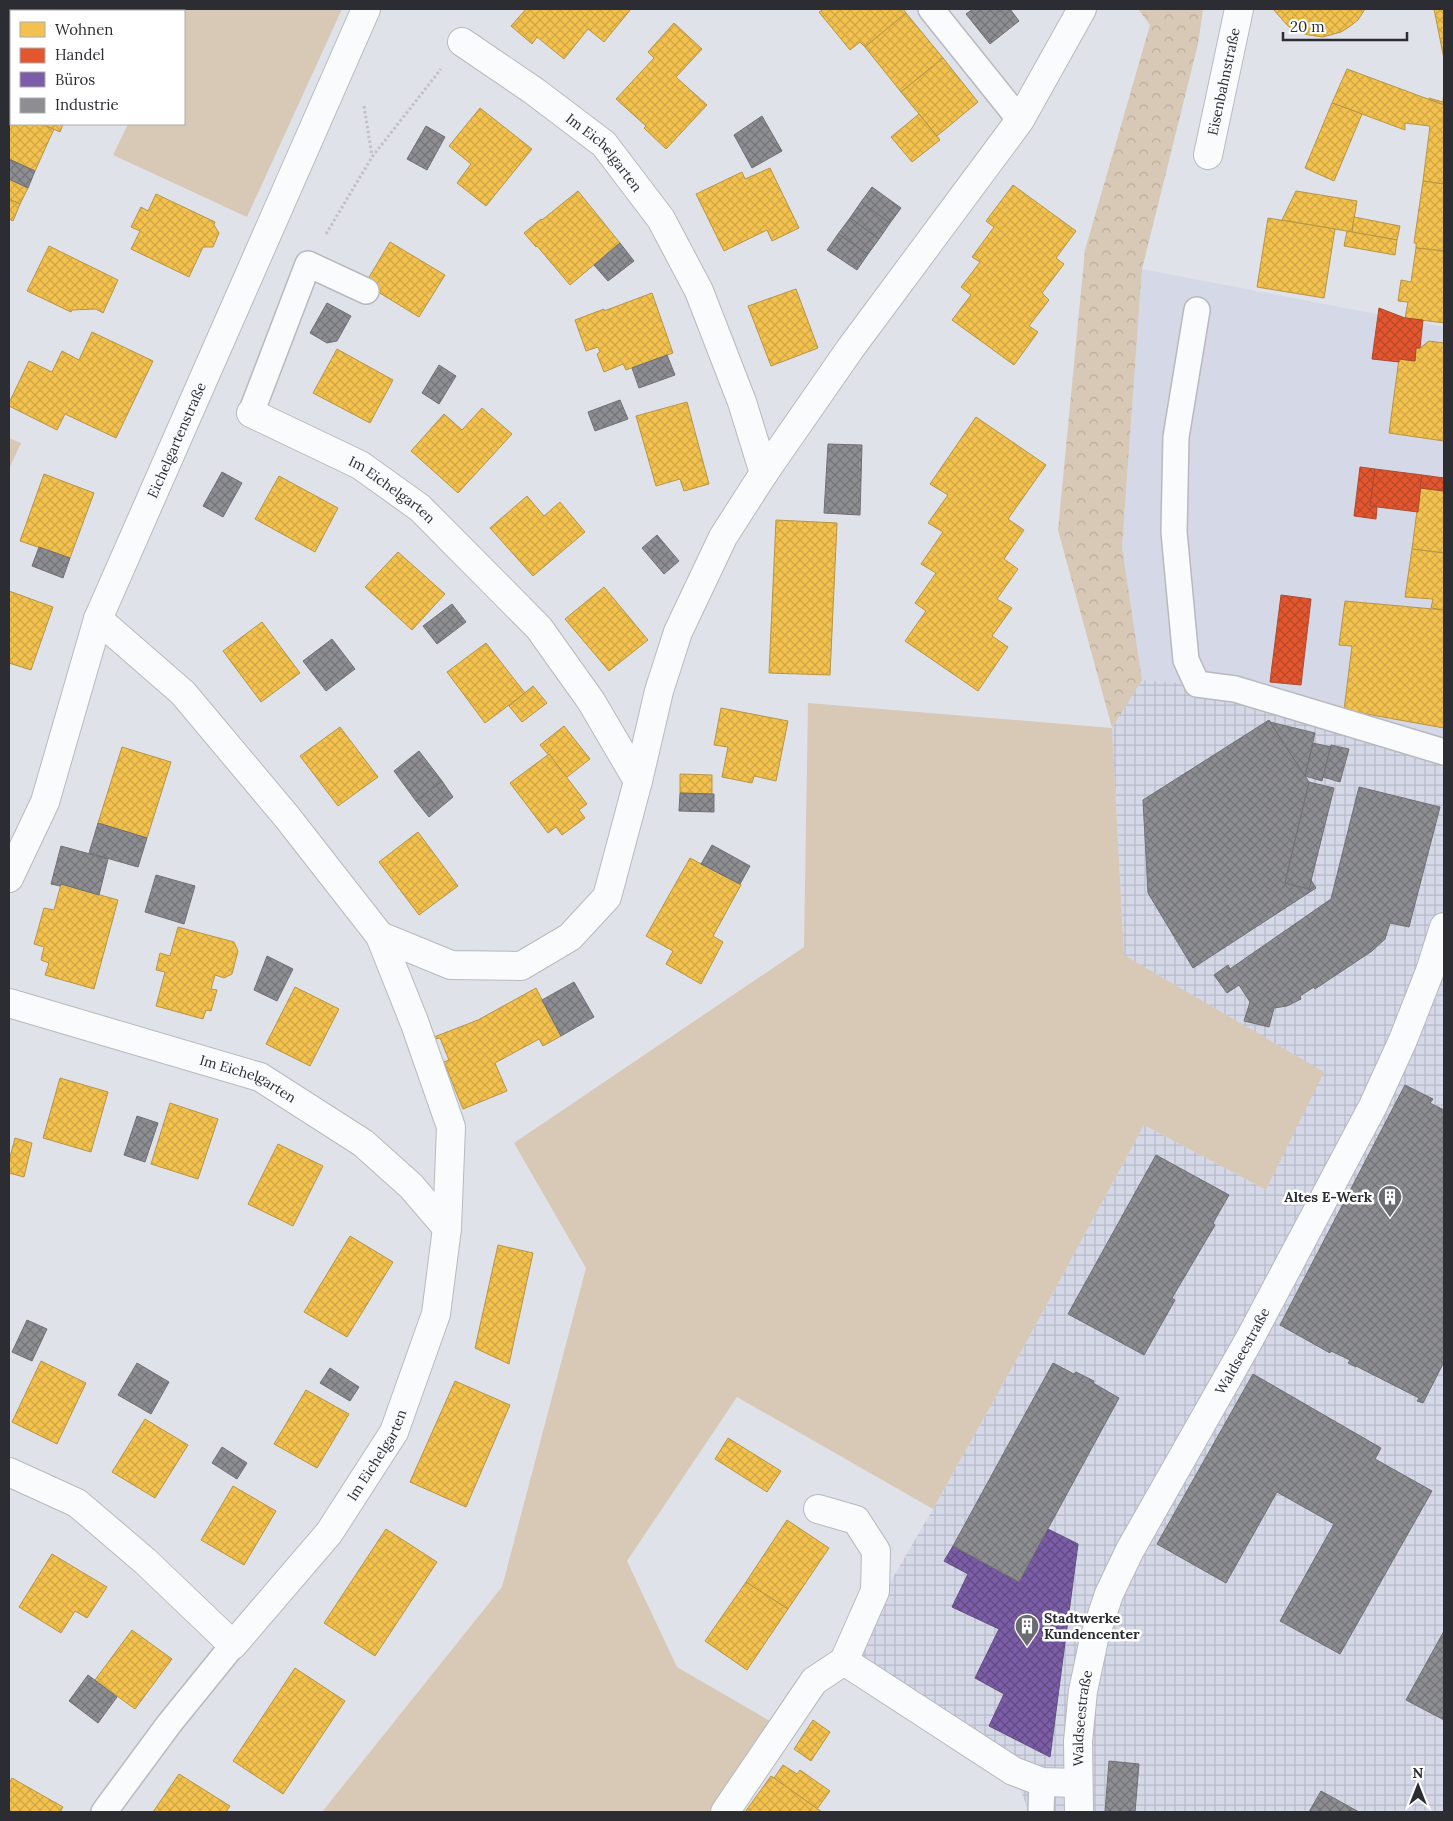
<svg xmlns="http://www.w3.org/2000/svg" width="1453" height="1821" font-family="Lora,serif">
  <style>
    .built { fill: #d5d8e7 }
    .industrial { fill: url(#industrial-grid) }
    .green { fill: #d8c8b6 }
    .forest { fill: url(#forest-crowns) }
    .homes { fill: url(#homes-cross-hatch); stroke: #b79546 }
    .shops { fill: url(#shops-cross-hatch); stroke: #ad4a2f }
    .offices { fill: url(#offices-cross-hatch); stroke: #634f84 }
    .industry { fill: url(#industry-cross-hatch); stroke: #707075 }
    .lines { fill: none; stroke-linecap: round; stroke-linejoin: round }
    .lane-casing { stroke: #b7b9bf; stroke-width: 28 }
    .street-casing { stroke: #b7b9bf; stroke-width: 30 }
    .secondary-casing { stroke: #b7b9bf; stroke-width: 30 }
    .path { stroke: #c2c2c4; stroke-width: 3; stroke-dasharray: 2.5 2.5; stroke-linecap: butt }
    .lane { stroke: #fafbfc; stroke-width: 25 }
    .street { stroke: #fafbfc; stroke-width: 28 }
    .secondary { stroke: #fafbfc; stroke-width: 28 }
    .labels { text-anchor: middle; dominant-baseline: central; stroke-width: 5; stroke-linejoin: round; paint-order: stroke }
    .street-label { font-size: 14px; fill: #2c2d32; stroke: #fff }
    .poi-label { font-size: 14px; font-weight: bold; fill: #2c2d32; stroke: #fff; text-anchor: end }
  </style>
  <defs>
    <pattern id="industrial-grid" width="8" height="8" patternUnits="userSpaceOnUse" patternTransform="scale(1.25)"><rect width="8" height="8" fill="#d5d8e7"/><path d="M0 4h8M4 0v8" fill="none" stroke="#b7bac7"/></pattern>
    <pattern id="forest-crowns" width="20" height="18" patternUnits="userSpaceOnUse" patternTransform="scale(1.25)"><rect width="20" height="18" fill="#d8c8b6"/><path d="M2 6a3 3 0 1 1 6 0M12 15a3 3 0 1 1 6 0" fill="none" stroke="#baac9d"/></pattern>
    <pattern id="homes-cross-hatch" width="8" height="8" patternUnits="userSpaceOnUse" patternTransform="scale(1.25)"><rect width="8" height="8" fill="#f2c14e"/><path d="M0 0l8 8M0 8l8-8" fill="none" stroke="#d0a645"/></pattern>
    <pattern id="shops-cross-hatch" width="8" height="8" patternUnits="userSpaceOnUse" patternTransform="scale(1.25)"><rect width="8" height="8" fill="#e4572e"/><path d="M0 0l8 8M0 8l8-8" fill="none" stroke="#b94828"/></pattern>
    <pattern id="offices-cross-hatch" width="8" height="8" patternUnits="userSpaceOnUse" patternTransform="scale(1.25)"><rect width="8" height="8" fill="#7b5ea7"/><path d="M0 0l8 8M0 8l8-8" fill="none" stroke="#604a81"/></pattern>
    <pattern id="industry-cross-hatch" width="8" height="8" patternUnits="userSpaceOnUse" patternTransform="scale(1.25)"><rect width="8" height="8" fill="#8d8d92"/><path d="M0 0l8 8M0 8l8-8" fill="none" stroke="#737478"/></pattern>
  </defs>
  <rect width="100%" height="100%" fill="#e0e2ea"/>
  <polygon class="built" points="1142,269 1444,327 1444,753 1197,684 1142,680 1122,547"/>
  <polygon class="industrial" points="1142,680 1197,684 1444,753 1444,1812 1029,1812 1013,1771 844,1661 933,1509 1028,1339 1144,1125 1266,1190 1323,1072 1124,955 1112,728"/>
  <g class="green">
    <polygon points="184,9 342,9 247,217 113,155 128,124 184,124"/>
    <polygon points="9,438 21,443 9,469"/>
    <polygon points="808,703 1112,728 1124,955 1324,1072 1266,1190 1144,1125 1028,1339 933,1509 737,1397 627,1561 677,1667 782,1728 725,1812 322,1812 502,1587 586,1268 514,1143 804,947"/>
  </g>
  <polygon class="forest" points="1138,9 1203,9 1198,44 1142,269 1122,547 1142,680 1112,728 1058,530 1085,250 1150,25"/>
  <g class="homes">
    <polygon points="55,9 116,9 115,11 53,11"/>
    <polygon points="526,9 631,9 604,42 588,29 564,59 537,37 532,44 511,26"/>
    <polygon points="824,9 903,9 906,13 865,47 860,42 850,50 819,12"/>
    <polygon points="1273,9 1365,9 1358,20 1349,27 1341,32 1323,37 1309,35 1298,32 1288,26"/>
    <polygon points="1434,9 1444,9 1444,105 1429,99 1429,98 1443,102 1444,89 1444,59"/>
    <polygon points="906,13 943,58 901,92 865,47"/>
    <polygon points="674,23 702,49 676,77 707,105 666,149 644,128 646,126 616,99 654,58 648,52"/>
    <polygon points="943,58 978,102 937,136 901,92"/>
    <polygon points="1347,69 1444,105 1444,184 1423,181 1430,126 1405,123 1405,130 1332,103"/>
    <polygon points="1332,103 1362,114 1334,181 1305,168"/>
    <polygon points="9,108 11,110 11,124 42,124 54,129 35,171 9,159"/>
    <polygon points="480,108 532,149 486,206 457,183 471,164 449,146"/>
    <polygon points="919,114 940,140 912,162 891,137"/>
    <polygon points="42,124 63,124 60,132"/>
    <polygon points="770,168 799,228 772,241 767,230 724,251 696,194 742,172 745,179"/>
    <polygon points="9,179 28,188 20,204 9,199"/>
    <polygon points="1423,181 1444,184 1444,251 1416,248 1416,243 1414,243"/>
    <polygon points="1013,185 1076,231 1056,258 1064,264 1042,293 1049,300 1029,326 1038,332 1014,365 952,320 971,295 961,287 980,262 972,257 994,227 986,221"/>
    <polygon points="578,191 620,243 570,285 537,246 536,247 524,233 541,219 542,220"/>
    <polygon points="1296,191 1357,201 1352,232 1282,220"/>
    <polygon points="156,194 215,222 214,225 219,233 213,247 203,247 189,277 131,249 140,231 131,227 141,207 148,211"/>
    <polygon points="9,199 20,204 13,221 9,219"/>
    <polygon points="1354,217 1400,226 1397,240 1352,232"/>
    <polygon points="1268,218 1335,229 1324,298 1257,287"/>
    <polygon points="1347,231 1397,240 1395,255 1344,246"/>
    <polygon points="390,242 445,275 419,317 365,284"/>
    <polygon points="49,246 118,280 103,313 96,309 72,310 71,312 27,291"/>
    <polygon points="1416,248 1444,251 1444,323 1405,318 1408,302 1398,301 1401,280 1411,282"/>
    <polygon points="796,289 818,348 771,366 748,306"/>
    <polygon points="652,293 673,353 626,370 623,364 604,372 597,354 600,352 598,347 586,351 575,320 604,309 604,311"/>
    <polygon points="92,332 153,361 116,438 65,414 57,430 9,406 9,403 29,361 52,372 62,351 79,360"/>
    <polygon points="1429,341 1444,343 1444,441 1389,433 1399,359 1415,361 1416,348 1420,348"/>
    <polygon points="337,349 393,380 370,423 313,393"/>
    <polygon points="687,402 709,484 684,491 680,479 656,486 636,416"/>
    <polygon points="482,408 512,434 458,493 411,451 444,414 462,430"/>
    <polygon points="976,417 1046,465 1008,519 1024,530 1004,559 1018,569 997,599 1012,608 992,636 1008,647 978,691 905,641 926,611 915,603 936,573 921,564 943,532 928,523 948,495 930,484"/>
    <polygon points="44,474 94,493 70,558 20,541"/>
    <polygon points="279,476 338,508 315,552 255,519"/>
    <polygon points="1420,488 1444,491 1444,553 1412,549"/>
    <polygon points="527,496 544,516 560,502 585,532 533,576 490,528"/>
    <polygon points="776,520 837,523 830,675 769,673"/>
    <polygon points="1412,549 1444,553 1444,610 1431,608 1433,599 1405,597"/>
    <polygon points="398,552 445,594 412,630 365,587"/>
    <polygon points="604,587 648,640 609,671 565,619"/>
    <polygon points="9,591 53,607 31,670 9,663"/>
    <polygon points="1345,601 1444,610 1444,728 1344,710 1352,646 1339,645"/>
    <polygon points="262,622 300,673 261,702 223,651"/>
    <polygon points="486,643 525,693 485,723 447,672"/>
    <polygon points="533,686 547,703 522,722 509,706"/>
    <polygon points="721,708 788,721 776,781 754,776 752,783 722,777 728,747 714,745"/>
    <polygon points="564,726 590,759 567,777 540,745"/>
    <polygon points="340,727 378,777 338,806 300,756"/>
    <polygon points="122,747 171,762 147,838 98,823"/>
    <polygon points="549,754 587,804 579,810 585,818 562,835 556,827 548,833 510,783"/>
    <polygon points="680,774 712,775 712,794 680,793"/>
    <polygon points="418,832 458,886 419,915 379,862"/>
    <polygon points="690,858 741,885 713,936 723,942 701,984 666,964 673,951 646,936"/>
    <polygon points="61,884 118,900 94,989 45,975 49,963 41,960 44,947 34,944 44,908 54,910"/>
    <polygon points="178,927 234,942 238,951 232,974 224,978 215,975 211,989 217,990 211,1011 206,1010 203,1019 156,1006 165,972 156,970 160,953 170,956"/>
    <polygon points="295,987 339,1009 310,1066 266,1044"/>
    <polygon points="536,988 561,1036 543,1046 539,1039 495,1063 507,1091 463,1109 444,1062 449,1060 440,1038 435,1039 434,1037 478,1020"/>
    <polygon points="60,1078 108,1092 91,1152 43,1138"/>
    <polygon points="170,1103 218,1119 198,1179 151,1164"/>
    <polygon points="15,1138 32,1143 24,1177 9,1173 9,1161"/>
    <polygon points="278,1144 323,1166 293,1226 248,1204"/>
    <polygon points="350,1236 393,1262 347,1337 304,1312"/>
    <polygon points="498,1245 533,1253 509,1364 475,1348"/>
    <polygon points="41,1361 86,1383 57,1444 12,1422"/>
    <polygon points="455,1381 510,1405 466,1507 410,1482"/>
    <polygon points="306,1390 349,1414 317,1468 274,1444"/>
    <polygon points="145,1419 188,1445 155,1498 112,1472"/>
    <polygon points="728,1438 781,1471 767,1492 715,1459"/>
    <polygon points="233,1486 276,1511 244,1565 201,1540"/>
    <polygon points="787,1520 829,1548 788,1609 746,1582"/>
    <polygon points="386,1529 437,1562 375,1656 324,1623"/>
    <polygon points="52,1554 107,1587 87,1618 75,1611 61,1633 19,1607"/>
    <polygon points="746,1582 788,1609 747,1670 705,1641"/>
    <polygon points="132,1630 172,1659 135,1709 95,1680"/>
    <polygon points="295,1668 345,1701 283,1794 233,1761"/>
    <polygon points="813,1720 830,1732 811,1761 794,1749"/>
    <polygon points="783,1765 797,1774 800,1770 830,1791 817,1809 774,1778"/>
    <polygon points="179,1774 230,1806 226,1812 153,1812"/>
    <polygon points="771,1776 774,1778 822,1812 745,1812"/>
    <polygon points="12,1778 63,1807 60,1812 9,1812 9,1783"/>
  </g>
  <g class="shops">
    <polygon points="1379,308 1405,318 1423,320 1420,348 1416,348 1415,361 1399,359 1399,362 1372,359"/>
    <polygon points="1360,467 1375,469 1370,506 1377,507 1376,519 1354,516"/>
    <polygon points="1375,469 1422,475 1418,512 1370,506"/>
    <polygon points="1422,475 1444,478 1444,491 1420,488"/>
    <polygon points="1281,595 1311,599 1301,685 1270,682"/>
  </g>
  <polygon class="offices" points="1048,1529 1078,1544 1050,1757 989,1726 1004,1694 975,1678 999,1629 952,1607 968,1574 944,1561 953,1546 1019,1582"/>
  <g class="industry">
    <polygon points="973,9 1010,9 1019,21 990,44 966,14"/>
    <polygon points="762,116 782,151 752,168 734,135"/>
    <polygon points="426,126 445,137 427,170 407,159"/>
    <polygon points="9,159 35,171 28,188 9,179"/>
    <polygon points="872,187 901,208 890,223 861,202"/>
    <polygon points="861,202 890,223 879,239 850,218"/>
    <polygon points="850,218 879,239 868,254 838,234"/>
    <polygon points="838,234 868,254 857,270 827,250"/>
    <polygon points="620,243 634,261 608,281 594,265"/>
    <polygon points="327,303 351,316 337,341 327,343 310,333"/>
    <polygon points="667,355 675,375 639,388 632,368"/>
    <polygon points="439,365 456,376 439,404 422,393"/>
    <polygon points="620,400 628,419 595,431 588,412"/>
    <polygon points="828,444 862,445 860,515 824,513"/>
    <polygon points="222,472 242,483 223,517 203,506"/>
    <polygon points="657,535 679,561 664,574 642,548"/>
    <polygon points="39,547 70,558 63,578 32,566"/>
    <polygon points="452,604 466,622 437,644 423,626"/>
    <polygon points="332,639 355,669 326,691 303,661"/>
    <polygon points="1269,720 1309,782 1285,883 1309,889 1311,880 1316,888 1193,968 1148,893 1143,800"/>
    <polygon points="1270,722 1315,733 1305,776"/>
    <polygon points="1313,743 1331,747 1322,781 1305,776"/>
    <polygon points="1331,745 1349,749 1340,782 1323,777"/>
    <polygon points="419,751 442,781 416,801 394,771"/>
    <polygon points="442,781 453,797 429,817 416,801"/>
    <polygon points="1309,782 1334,788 1309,889 1285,883"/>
    <polygon points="1359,787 1440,807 1409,927 1390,923 1385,939 1372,951 1315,989 1314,987 1300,996 1301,999 1287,1006 1274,1008 1269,1027 1244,1021 1250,1002 1239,985 1227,993 1214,975 1228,965 1230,969 1331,899"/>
    <polygon points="680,793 714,794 714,812 679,811"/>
    <polygon points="98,823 147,838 138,867 89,853"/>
    <polygon points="712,845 750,866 740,884 701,864"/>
    <polygon points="61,846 108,859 99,895 61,884 60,886 51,884"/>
    <polygon points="156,875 195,886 184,924 145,912"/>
    <polygon points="267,956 293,969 277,1001 254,990"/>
    <polygon points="574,982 594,1017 561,1036 542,1000"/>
    <polygon points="1405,1085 1433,1099 1430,1103 1444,1110 1444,1362 1423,1403 1417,1401 1419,1398 1356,1366 1356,1367 1348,1363 1350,1360 1331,1351 1330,1353 1280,1325"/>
    <polygon points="137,1116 158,1123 145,1162 124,1155"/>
    <polygon points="1156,1155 1229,1195 1213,1223 1215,1225 1172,1298 1175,1300 1144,1355 1068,1314"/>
    <polygon points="27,1320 47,1329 32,1361 12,1352"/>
    <polygon points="137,1363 169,1382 151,1414 118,1395"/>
    <polygon points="1053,1363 1074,1374 1076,1372 1094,1381 1093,1383 1119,1398 1019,1582 953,1546"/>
    <polygon points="330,1368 359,1387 350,1401 320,1383"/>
    <polygon points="1253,1374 1381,1448 1375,1459 1432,1491 1340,1654 1280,1621 1334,1524 1277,1492 1226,1583 1157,1544"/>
    <polygon points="222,1447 247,1463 237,1479 212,1463"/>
    <polygon points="1444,1631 1444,1720 1406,1700"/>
    <polygon points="88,1675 117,1697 98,1723 69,1701"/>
    <polygon points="1109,1761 1139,1764 1135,1812 1105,1812"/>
    <polygon points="1321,1791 1359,1812 1309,1812"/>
  </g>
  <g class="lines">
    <defs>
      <g id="lane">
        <polyline points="931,9 1020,120"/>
        <polyline points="1197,310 1176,437 1174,532 1186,660 1197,684 1235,689 1444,752"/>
        <polyline points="251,413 308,264 366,291"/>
        <polyline points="104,1812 169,1724 233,1645"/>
        <polyline points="1041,1812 1042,1782"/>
      </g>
      <g id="street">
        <path id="s1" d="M462 42 534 91 604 144 661 219 699 291 742 402 764 473"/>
        <path id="s2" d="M1208 155 1239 9"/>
        <path id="s3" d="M251 413 360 465 420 508 539 628 591 701 638 781"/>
        <polyline points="98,619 183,693 287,817 380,936 451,965 521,966 570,937 607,897 638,781 659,691 678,632 723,537 764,473 850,349 1020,120 1082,9"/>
        <path id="s4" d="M9 878 45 802 98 619 366 9"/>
        <path id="s5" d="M9 1003 260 1077 363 1143 411 1186 447 1228"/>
        <path id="s6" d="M9 1472 77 1503 145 1561 233 1645 329 1533 394 1432 436 1314 447 1228 451 1127 415 1024 380 936"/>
        <polyline points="818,1509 856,1520 876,1551 875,1591 844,1661 1013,1771 1042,1782 1077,1783"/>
        <polyline points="725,1812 814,1681 844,1661"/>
      </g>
      <g id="secondary">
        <path id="s7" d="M1079 1812 1078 1741 1083 1691 1094 1639 1109 1594 1130 1550 1249 1340 1373 1106 1403 1040 1430 971 1444 927"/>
      </g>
    </defs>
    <use href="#lane" class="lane-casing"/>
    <use href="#street" class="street-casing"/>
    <use href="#secondary" class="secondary-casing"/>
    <g class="path">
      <polyline points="364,106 372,156"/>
      <polyline points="326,234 372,157 441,69"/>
    </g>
    <use href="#lane" class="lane"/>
    <use href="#street" class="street"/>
    <use href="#secondary" class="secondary"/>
  </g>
  <defs>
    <symbol id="building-pin" viewBox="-11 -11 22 30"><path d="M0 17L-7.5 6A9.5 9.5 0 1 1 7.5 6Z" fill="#6b6c72" stroke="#fff"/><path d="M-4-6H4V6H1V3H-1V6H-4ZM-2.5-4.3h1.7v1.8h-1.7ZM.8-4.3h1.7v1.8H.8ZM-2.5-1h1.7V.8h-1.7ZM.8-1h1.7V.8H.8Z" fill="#fff"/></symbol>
  </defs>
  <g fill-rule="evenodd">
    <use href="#building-pin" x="1376" y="1183" width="28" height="38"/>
    <use href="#building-pin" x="1013" y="1612" width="28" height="38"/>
  </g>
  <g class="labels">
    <g class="street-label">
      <text stroke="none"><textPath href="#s2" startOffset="75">Eisenbahnstraße</textPath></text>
      <text stroke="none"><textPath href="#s1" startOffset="181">Im Eichelgarten</textPath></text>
      <text stroke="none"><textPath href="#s4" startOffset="470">Eichelgartenstraße</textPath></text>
      <text stroke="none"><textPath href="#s3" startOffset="161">Im Eichelgarten</textPath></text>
      <text stroke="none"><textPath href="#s5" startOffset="251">Im Eichelgarten</textPath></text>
      <text stroke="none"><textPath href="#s7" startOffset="499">Waldseestraße</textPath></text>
      <text stroke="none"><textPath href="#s6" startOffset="525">Im Eichelgarten</textPath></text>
      <text stroke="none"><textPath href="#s7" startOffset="94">Waldseestraße</textPath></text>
    </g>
    <g class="poi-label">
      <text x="1372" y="1197">Altes E-Werk</text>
      <text x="1044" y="1618" text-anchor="start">Stadtwerke<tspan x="1044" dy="16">Kundencenter</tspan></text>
    </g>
  </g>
  <rect width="1453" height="1821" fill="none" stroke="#2c2d32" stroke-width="20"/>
  <rect x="10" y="10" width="175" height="115" fill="#ffffff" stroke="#ababad"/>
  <rect x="20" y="22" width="25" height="15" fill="#f2c14e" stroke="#ababad"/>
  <text x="55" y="35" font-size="15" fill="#2c2d32">Wohnen</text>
  <rect x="20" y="48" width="25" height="15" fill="#e4572e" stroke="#ababad"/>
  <text x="55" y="60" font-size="15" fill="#2c2d32">Handel</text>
  <rect x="20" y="72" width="25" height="15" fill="#7b5ea7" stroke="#ababad"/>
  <text x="55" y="85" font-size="15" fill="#2c2d32">Büros</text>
  <rect x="20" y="98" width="25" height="15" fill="#8d8d92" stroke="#ababad"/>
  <text x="55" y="110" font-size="15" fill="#2c2d32">Industrie</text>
  <g transform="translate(1418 1786)" stroke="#ffffff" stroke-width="4" paint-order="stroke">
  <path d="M0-4L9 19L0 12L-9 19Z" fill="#2c2d32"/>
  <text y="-8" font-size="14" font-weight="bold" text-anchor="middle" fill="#2c2d32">N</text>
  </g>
  <path d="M1283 32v8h124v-8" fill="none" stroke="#2c2d32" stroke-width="2.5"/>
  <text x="1290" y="32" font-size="15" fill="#2c2d32" stroke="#ffffff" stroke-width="4" paint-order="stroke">20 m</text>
</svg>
